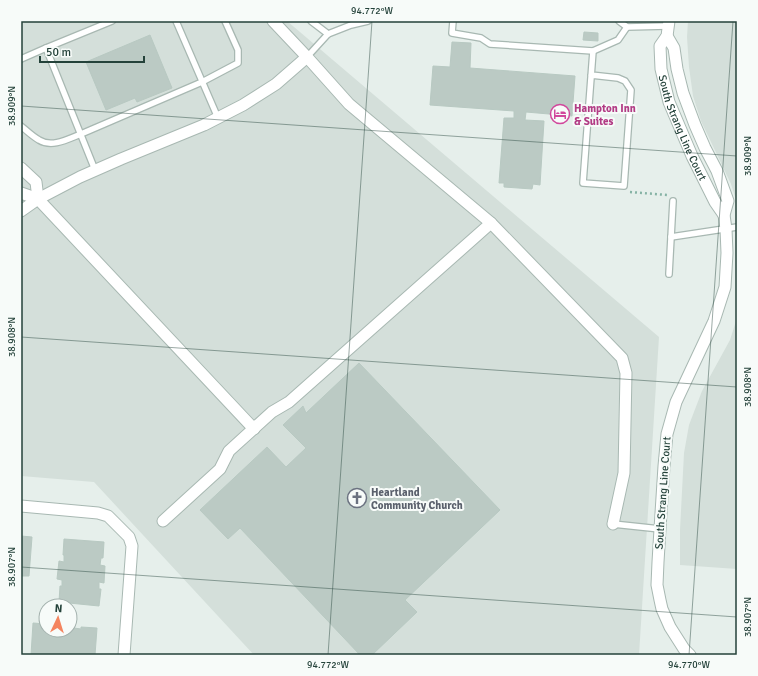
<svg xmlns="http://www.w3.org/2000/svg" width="758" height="676" font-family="Signika,sans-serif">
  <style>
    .built { fill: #d4dfda }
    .building { fill: #bbcac4; stroke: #b8c9c2 }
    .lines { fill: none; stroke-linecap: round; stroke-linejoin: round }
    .service-casing { stroke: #a8b8b2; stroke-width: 8 }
    .minor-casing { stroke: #a8b8b2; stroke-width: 13 }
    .path { stroke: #86b3a5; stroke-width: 2.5; stroke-dasharray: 2 3; stroke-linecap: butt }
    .service { stroke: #fff; stroke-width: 5.5 }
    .minor { stroke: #fff; stroke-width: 11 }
    .ticks { fill: none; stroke: #24423a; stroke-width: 1; stroke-opacity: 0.45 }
    .labels { text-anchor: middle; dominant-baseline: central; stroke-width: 4; stroke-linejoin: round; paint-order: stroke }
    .hotel-label { font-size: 11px; font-weight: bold; fill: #b23c85; stroke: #f7fbf9; text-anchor: start }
    .street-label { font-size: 11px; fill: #24423a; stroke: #f7fbf9 }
    .worship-label { font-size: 11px; font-weight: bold; fill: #5b616d; stroke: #f7fbf9; text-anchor: start }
    .neatline { fill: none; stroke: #24423a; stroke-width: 1.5 }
    .ticks-label { font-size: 10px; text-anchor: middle; fill: #24423a }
  </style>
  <rect width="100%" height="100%" fill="#e6efeb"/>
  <g class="built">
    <polygon points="27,21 287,21 659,337 639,655 254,655 94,482 21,476 21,24"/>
    <polygon points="688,21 737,21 737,203 731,184 701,121 693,96 689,67 687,37"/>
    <polygon points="737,318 737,569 680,565 680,530 684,453 689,425 702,391 730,340"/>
  </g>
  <g class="building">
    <polygon points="584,32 598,33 598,41 583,40"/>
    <polygon points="150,35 172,88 137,102 135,98 106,110 86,62"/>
    <polygon points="452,42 471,43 470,68 575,76 572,116 526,112 525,120 544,121 540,185 533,184 532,189 504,187 504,183 499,183 504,118 514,118 514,111 430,105 433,66 450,67"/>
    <polygon points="359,363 500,510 405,600 417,612 372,655 360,655 240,528 228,539 200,510 267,447 286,467 306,448 283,425 303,406 306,413"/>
    <polygon points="21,536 32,537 29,576 21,576"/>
    <polygon points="64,539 104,542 103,558 101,558 100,565 105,566 104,583 99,582 99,589 101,589 99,606 59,602 60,586 62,586 62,580 57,579 59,561 64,562 64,555 63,555"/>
    <polygon points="33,623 46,624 46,630 70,630 70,623 75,623 74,628 81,629 81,627 97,628 95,655 31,655"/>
  </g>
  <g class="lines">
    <defs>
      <g id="service">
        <polyline points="176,21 218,118"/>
        <polyline points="311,21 328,34"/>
        <polyline points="453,21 452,33 481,38 490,44 593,51 618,40 627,27"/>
        <polyline points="619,21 627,27 668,26"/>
        <polyline points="46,48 95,170"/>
        <polyline points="307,57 328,34 351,25 368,21"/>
        <polyline points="21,59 46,48 112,21"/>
        <polyline points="591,75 618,78 625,81 631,90 624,186 583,183 593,51"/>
        <path d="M21 126C27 131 32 136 39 140 52 148 68 139 81 134L202 82 238 63V50L225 21"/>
        <polyline points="671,237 737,227"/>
        <polyline points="669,274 673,201"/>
        <polyline points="613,524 660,529"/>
      </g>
      <g id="minor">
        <polyline points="273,21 307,57 349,104 491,223 622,358 626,373 624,473 613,524"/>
        <path id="s1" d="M669 21 667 36 660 46 661 69 669 102 692 156 715 202 724 215"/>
        <polyline points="667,36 674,48 677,69 683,93 695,125 705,148 717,171 728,201 724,215 726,229 727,253 725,287 714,321 676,402 667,434 664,466 660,529 658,562 657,585 660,600 662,609 670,627 684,649 690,655"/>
        <polyline points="21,168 36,182 38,199"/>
        <polyline points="21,193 38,199 254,429"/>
        <polyline points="21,211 38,199 80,177 121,159 204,125 243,105 276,84 307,57"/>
        <polyline points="21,506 98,513 108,516 129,537 132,546 124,655"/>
        <polyline points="163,521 220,469 229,451 272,412 289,402 491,223"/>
      </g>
    </defs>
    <use href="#service" class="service-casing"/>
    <use href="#minor" class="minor-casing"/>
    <polyline class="path" points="630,192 667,195"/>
    <use href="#service" class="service"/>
    <use href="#minor" class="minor"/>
  </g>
  <path class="ticks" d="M21 106 737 156M21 337 737 387M21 567 737 617M328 655 372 21M689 655 733 21"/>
  <defs>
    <symbol id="hotel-ring" viewBox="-11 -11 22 22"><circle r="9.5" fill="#f7fbf9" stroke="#d1479c" stroke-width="1.5"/><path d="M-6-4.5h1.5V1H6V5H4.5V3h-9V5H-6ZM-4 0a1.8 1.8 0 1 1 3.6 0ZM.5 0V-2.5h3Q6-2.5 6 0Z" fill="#d1479c"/></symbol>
    <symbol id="church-ring" viewBox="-11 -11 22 22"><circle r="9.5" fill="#f7fbf9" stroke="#6b7280" stroke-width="1.5"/><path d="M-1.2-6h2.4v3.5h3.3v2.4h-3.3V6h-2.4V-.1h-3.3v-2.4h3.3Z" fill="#6b7280"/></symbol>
  </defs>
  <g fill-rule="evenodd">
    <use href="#hotel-ring" x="549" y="103" width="22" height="22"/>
    <use href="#church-ring" x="346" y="487" width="22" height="22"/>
  </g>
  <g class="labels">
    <g class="hotel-label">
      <text x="574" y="108">Hampton Inn<tspan x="574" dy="13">&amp; Suites</tspan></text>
    </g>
    <g class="street-label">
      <text stroke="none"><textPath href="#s1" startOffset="113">South Strang Line Court</textPath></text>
      <text transform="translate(663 493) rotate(-86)">South Strang Line Court</text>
    </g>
    <g class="worship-label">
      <text x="371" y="492">Heartland<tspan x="371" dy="13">Community Church</tspan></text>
    </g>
  </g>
  <rect width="758" height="676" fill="none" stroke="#f7fbf9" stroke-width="44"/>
  <g transform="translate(58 618) rotate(4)"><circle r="19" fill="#f7fbf9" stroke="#a3b1ad"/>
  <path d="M0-3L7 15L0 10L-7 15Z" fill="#f4845f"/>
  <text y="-6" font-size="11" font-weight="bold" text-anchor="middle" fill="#24423a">N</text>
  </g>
  <path d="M40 56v6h104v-6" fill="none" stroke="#24423a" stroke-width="2"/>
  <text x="46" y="56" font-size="12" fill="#24423a" stroke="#f7fbf9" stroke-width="3" paint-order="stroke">50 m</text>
  <rect x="22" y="22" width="714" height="632" class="neatline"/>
  <g class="ticks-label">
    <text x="372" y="14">94.772°W</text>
    <text transform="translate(11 106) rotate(-90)" y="4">38.909°N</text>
    <text transform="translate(747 156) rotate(-90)" y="4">38.909°N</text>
    <text transform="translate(11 337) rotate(-90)" y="4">38.908°N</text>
    <text transform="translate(747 387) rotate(-90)" y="4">38.908°N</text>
    <text transform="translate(11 567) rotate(-90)" y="4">38.907°N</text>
    <text transform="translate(747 617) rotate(-90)" y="4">38.907°N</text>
    <text x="328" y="668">94.772°W</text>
    <text x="689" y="668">94.770°W</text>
  </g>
</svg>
